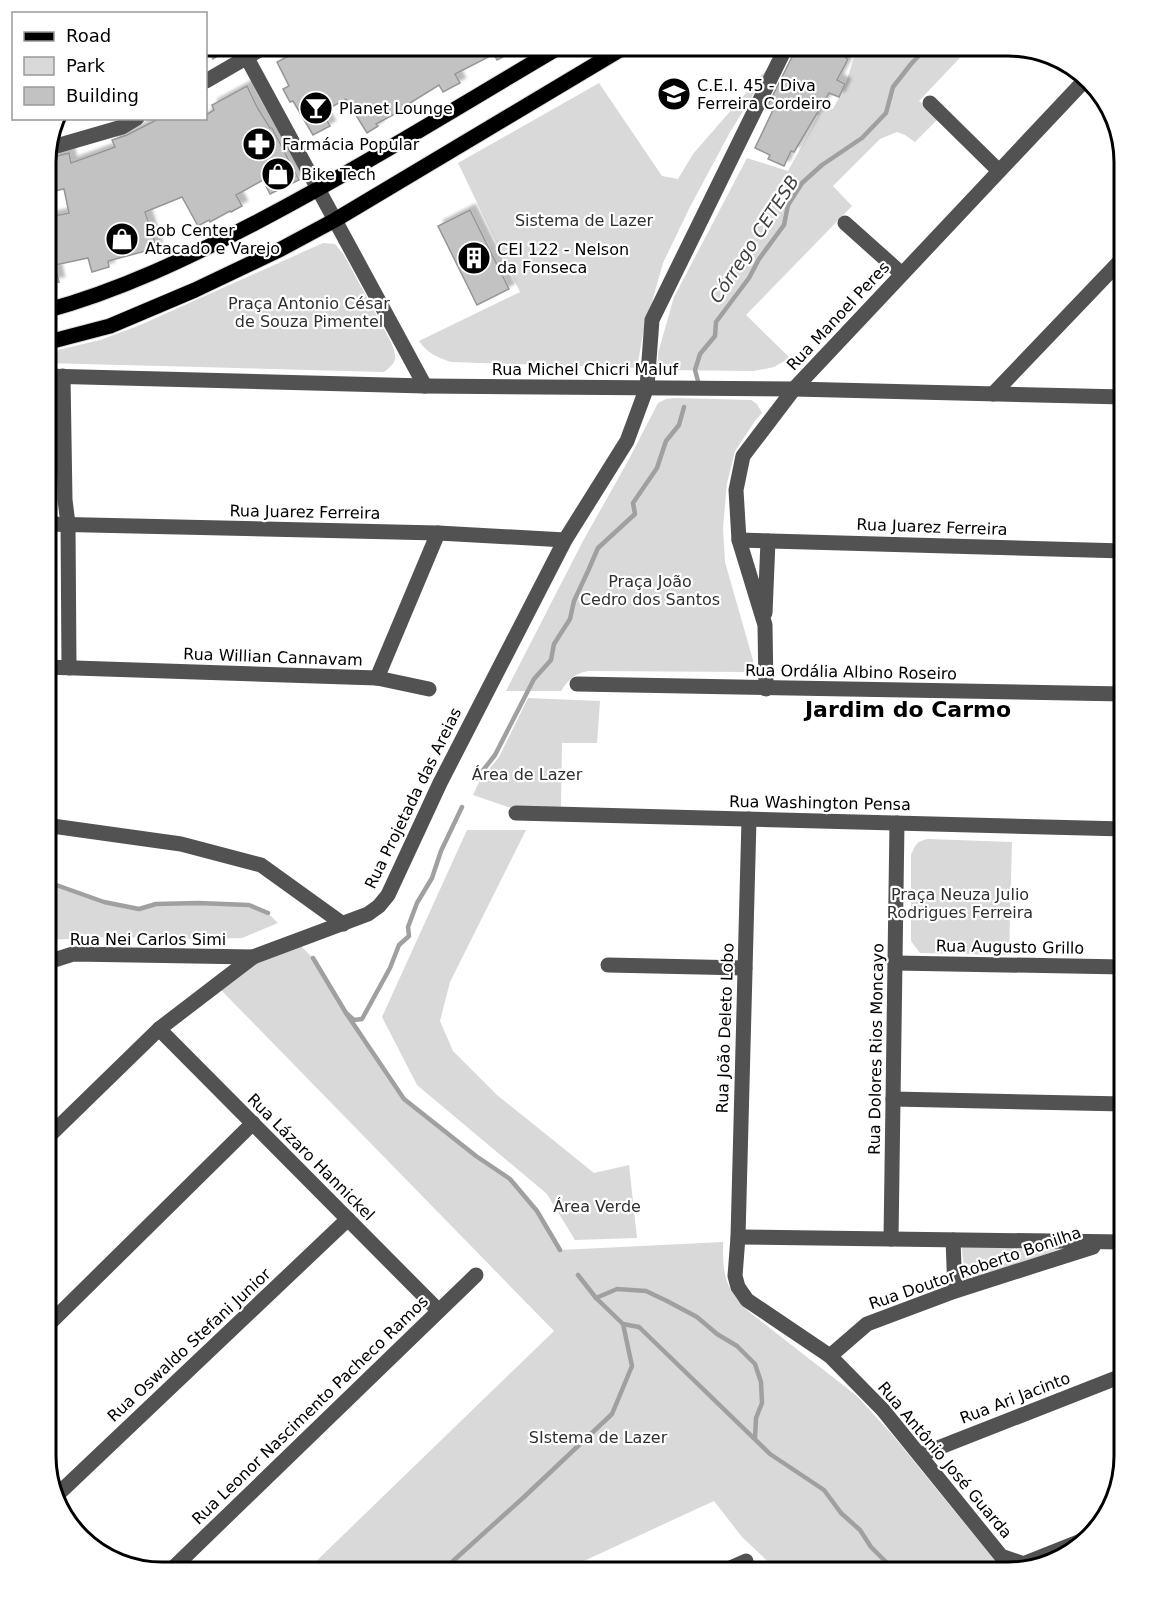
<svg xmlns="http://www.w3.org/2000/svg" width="1169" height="1617" font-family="'DejaVu Sans',sans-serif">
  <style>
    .green { fill: #d9d9d9 }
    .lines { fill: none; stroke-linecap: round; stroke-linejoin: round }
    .stream { stroke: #a0a0a0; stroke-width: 4.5 }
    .building { fill: #c2c2c2; stroke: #969696; stroke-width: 1.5; filter: url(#shadow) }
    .major-casing { stroke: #dbdbdb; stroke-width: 17 }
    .minor { stroke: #525252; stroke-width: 15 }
    .major { stroke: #000; stroke-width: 15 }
    .labels { text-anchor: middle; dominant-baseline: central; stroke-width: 4.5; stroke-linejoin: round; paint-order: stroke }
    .poi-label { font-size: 16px; fill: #000; stroke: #fff; text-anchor: start }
    .park-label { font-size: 16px; fill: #303030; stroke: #fff }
    .street-label { font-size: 16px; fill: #000; stroke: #fff }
    .water-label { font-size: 18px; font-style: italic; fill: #414141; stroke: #fff }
    .district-label { font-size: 22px; font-weight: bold; fill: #000; stroke: #fff }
    .rim { fill: none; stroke: #000; stroke-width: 3 }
  </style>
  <defs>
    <filter id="shadow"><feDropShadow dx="5.5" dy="-5.5" stdDeviation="1.5" flood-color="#0004"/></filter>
  </defs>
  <rect width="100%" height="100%" fill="#fff"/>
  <g class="green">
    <polygon points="858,45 870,45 880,52 885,45 972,45 919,101 939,118 915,142 905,135 897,132 880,139 833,186 852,206 746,315 790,358 774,367 754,371 665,370 658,365 658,353 674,297 747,158 788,171 818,116 812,110 817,102 833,109 845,86"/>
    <path d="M773 62 729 134 690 207 663 263 643 334 637 368 451 362C437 357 428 354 419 341L520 292 458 163 599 83 662 176 678 179 693 154Z"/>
    <path d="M323 243 335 244 344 255 391 342C397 358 398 361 384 372L45 363V353L100 340 138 326Z"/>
    <path d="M675 398 751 400 757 404 762 413 755 421 735 451 727 483 723 528 725 562 753 660V668L748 672 588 671C574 674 569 679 561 691H506L583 541 628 461 658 403 666 399Z"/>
    <polygon points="528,698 600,701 597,743 562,743 561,808 511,808 473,795 480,780 499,757"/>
    <polygon points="467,830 526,830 450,982 440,1021 453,1051 497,1095 594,1173 629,1165 637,1238 575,1240 547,1194 417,1085 382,1017"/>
    <path d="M928 839 1012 842 1009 955 920 953 911 941V855C915 845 917 841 928 839Z"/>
    <polygon points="45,881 104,902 139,909 156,904 198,903 249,905 268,913 278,923 242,938 199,939 109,937 45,940"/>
    <path d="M299 944 313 958 346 1013 404 1099 476 1156 510 1179 537 1211 560 1250 723 1242C723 1275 724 1287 748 1311L857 1396 895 1438 996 1562 1010 1572H779L742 1537 714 1501 560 1572H305L554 1331 221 990 258 961Z"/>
    <polygon points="1061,1243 1060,1249 966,1281 961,1244"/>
  </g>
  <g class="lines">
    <g class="stream">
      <polyline points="698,381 695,370 700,354 715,336 716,322 749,278 759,259 784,225 788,205 802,183 822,165 862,138 886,113 893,87 911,64 929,45"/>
      <polyline points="477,778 495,755 534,679 551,660 554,644 570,619 574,601 588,571 598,548 635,514 633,503 657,468 666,441 679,425 684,407"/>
      <polyline points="45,881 104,902 139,909 156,904 198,903 249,905 268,913"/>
      <polyline points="313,958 346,1013 354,1020 362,1019 390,968 399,945 409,936 408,927 417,903 432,878 441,851 462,807"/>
      <polyline points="346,1013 404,1099 476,1156 510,1179 537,1211 560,1250"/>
      <polyline points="578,1275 596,1298 623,1324 639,1327 770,1454 824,1490 841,1513 860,1530 871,1547 887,1563 891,1572"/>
      <polyline points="596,1298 617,1289 646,1291 667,1301 697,1317 717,1334 737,1346 755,1364 761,1382 762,1403 756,1418 755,1438"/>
      <polyline points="444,1572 453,1561 524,1497 612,1414 632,1366 623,1324"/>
    </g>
  </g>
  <g class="building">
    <polygon points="206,45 236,45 213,59"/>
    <polygon points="300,45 526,45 497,60 494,54 455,74 460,83 443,92 439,85 405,106 406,108 376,124 378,126 367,133 346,99 322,112 330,126 313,135 293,101 290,102 283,89 289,86 277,62 302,49"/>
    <polygon points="798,45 849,45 843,56 848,59 837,80 845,84 839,97 829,93 794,152 791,151 784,166 768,159 770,155 755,148 773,110 767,107"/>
    <polygon points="247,86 257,107 270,128 272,128 299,180 270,194 263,180 236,195 242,206 231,212 230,211 210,222 209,220 198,226 182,197 145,212 157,248 108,261 109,267 92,272 88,258 55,265 59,282 45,284 45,218 69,213 64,189 45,193 45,159 69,153 71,163 115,147 112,140 127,135 160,118 206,118 206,115 214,110 212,105"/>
    <polygon points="470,210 509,289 477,305 438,226"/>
  </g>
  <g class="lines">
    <defs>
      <g id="major">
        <path d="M45 311C119 291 188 258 255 223 360 168 461 105 563 45"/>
        <polyline points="45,343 110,326 195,290 281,249 335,220 628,45"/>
      </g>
    </defs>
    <use href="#major" class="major-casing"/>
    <g class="minor">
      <polyline points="247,58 425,386"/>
      <polyline points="206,81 268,45"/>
      <polyline points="930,103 999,171"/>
      <polyline points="46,149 122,127 137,118"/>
      <polyline points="845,223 902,274"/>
      <polyline points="45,376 425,386 794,389 1124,397"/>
      <polyline points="63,376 65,500 68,524 69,668"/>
      <polyline points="993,394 1124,257"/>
      <polyline points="45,524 438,533 565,540"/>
      <polyline points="739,540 1124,551"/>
      <polyline points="765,613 768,541"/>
      <polyline points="45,667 377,678 429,689"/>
      <polyline points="377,678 438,533"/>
      <polyline points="577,684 1124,694"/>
      <polyline points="766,689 765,625 739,540 736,490 743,456 794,389 1085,80"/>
      <polyline points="516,813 1124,829"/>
      <polyline points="749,819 738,1237 735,1276 738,1287 747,1300 830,1356 883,1410 1001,1556 1030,1566"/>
      <polyline points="45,825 181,844 261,865 343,924"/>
      <polyline points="895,963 1124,967"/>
      <polyline points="45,965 51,961 73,954 253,957"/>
      <polyline points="608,965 745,968"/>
      <polyline points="159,1029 438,1310"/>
      <polyline points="893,1099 1124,1104"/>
      <polyline points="45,1140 159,1029 253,957 368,914 379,906 388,895 440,783 565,540 627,441 647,387 652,320 787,45"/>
      <polyline points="738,1237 1124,1242"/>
      <polyline points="891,1239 897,823"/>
      <polyline points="953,1240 955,1291"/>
      <polyline points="45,1328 253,1123"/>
      <polyline points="830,1356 867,1324 955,1291 1093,1247"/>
      <polyline points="920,1455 1124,1375"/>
      <polyline points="56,1496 348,1219"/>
      <polyline points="1023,1564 1081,1541"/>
      <polyline points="169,1572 476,1275"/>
      <polyline points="721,1572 746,1561"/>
    </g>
    <use href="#major" class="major"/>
  </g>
  <defs>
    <symbol id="school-disc" viewBox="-11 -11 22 22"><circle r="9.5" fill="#000" stroke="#fff"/><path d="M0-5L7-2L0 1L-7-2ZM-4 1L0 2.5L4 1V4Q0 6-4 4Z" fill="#fff"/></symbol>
    <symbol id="bar-disc" viewBox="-11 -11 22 22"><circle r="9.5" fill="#000" stroke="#fff"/><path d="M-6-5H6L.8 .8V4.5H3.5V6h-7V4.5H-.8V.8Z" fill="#fff"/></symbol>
    <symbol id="pharmacy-disc" viewBox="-11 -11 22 22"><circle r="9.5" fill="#000" stroke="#fff"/><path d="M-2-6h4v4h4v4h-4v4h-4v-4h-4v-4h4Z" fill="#fff"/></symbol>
    <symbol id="shop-disc" viewBox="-11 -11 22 22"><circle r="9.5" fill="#000" stroke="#fff"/><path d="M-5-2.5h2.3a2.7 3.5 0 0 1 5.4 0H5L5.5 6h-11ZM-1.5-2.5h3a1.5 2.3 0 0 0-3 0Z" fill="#fff"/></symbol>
    <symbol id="building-disc" viewBox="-11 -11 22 22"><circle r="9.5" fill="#000" stroke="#fff"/><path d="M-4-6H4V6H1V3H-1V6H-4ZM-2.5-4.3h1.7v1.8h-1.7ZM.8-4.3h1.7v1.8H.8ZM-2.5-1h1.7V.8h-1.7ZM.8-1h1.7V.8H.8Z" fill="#fff"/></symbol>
  </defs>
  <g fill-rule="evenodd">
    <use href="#school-disc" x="655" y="75" width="38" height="38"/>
    <use href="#bar-disc" x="297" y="89" width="38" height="38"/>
    <use href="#pharmacy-disc" x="240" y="125" width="38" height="38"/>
    <use href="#shop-disc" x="259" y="155" width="38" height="38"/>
    <use href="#shop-disc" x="103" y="220" width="38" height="38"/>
    <use href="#building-disc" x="455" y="239" width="38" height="38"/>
  </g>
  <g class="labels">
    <g class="poi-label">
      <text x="697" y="85">C.E.I. 45 - Diva<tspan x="697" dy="18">Ferreira Cordeiro</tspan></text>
      <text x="339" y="108">Planet Lounge</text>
      <text x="282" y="144">Farmácia Popular</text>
      <text x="301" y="174">Bike Tech</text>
      <text x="145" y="230">Bob Center<tspan x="145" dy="18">Atacado e Varejo</tspan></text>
      <text x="497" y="249">CEI 122 - Nelson<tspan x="497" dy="18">da Fonseca</tspan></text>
    </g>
    <g class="park-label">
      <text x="584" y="220">Sistema de Lazer</text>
      <text x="309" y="303">Praça Antonio César<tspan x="309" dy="18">de Souza Pimentel</tspan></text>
      <text x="650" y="581">Praça João<tspan x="650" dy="18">Cedro dos Santos</tspan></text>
      <text x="527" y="774">Área de Lazer</text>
      <text x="960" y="894">Praça Neuza Julio<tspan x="960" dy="18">Rodrigues Ferreira</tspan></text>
      <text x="597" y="1206">Área Verde</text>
      <text x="598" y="1437">SIstema de Lazer</text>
    </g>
    <g class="street-label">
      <text transform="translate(838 316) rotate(-47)">Rua Manoel Peres</text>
      <text x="585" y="369">Rua Michel Chicri Maluf</text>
      <text transform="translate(305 512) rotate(1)">Rua Juarez Ferreira</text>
      <text transform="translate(932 527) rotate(2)">Rua Juarez Ferreira</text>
      <text transform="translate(273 657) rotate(2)">Rua Willian Cannavam</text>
      <text transform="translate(851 672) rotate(1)">Rua Ordália Albino Roseiro</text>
      <text transform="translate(413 798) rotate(-64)">Rua Projetada das Areias</text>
      <text transform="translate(820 803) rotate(1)">Rua Washington Pensa</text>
      <text x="148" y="939">Rua Nei Carlos Simi</text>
      <text transform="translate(1010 947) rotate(1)">Rua Augusto Grillo</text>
      <text transform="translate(725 1028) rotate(-88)">Rua João Deleto Lobo</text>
      <text transform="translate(876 1049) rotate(-89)">Rua Dolores Rios Moncayo</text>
      <text transform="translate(311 1157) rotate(45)">Rua Lázaro Hannickel</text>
      <text transform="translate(975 1268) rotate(-19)">Rua Doutor Roberto Bonilha</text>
      <text transform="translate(189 1345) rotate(-43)">Rua Oswaldo Stefani Junior</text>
      <text transform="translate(1015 1398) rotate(-21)">Rua Ari Jacinto</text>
      <text transform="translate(310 1410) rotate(-44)">Rua Leonor Nascimento Pacheco Ramos</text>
      <text transform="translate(945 1460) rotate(50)">Rua Antônio José Guarda</text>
    </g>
    <g class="water-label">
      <text transform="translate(754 239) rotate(-57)">Córrego CETESB</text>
    </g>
    <g class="district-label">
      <text x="908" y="709">Jardim do Carmo</text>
    </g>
  </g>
  <path d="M0 0H1169V1617H0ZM162 56H1008A106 106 0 0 1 1114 162V1456A106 106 0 0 1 1008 1562H162A106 106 0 0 1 56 1456V162A106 106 0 0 1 162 56Z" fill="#fff" fill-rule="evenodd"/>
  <path class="rim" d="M162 56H1008A106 106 0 0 1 1114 162V1456A106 106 0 0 1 1008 1562H162A106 106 0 0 1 56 1456V162A106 106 0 0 1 162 56Z"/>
  <rect x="12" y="12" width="195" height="108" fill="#ffffff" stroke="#999999" stroke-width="1.5"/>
  <rect x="24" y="32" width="30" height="9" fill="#000000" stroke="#999999" stroke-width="1.5"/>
  <text x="66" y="42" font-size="18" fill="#000000">Road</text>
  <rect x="24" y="57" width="30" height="18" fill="#d9d9d9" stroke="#999999" stroke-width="1.5"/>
  <text x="66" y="72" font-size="18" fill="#000000">Park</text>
  <rect x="24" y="87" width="30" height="18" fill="#c2c2c2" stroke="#999999" stroke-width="1.5"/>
  <text x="66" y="102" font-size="18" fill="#000000">Building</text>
</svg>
